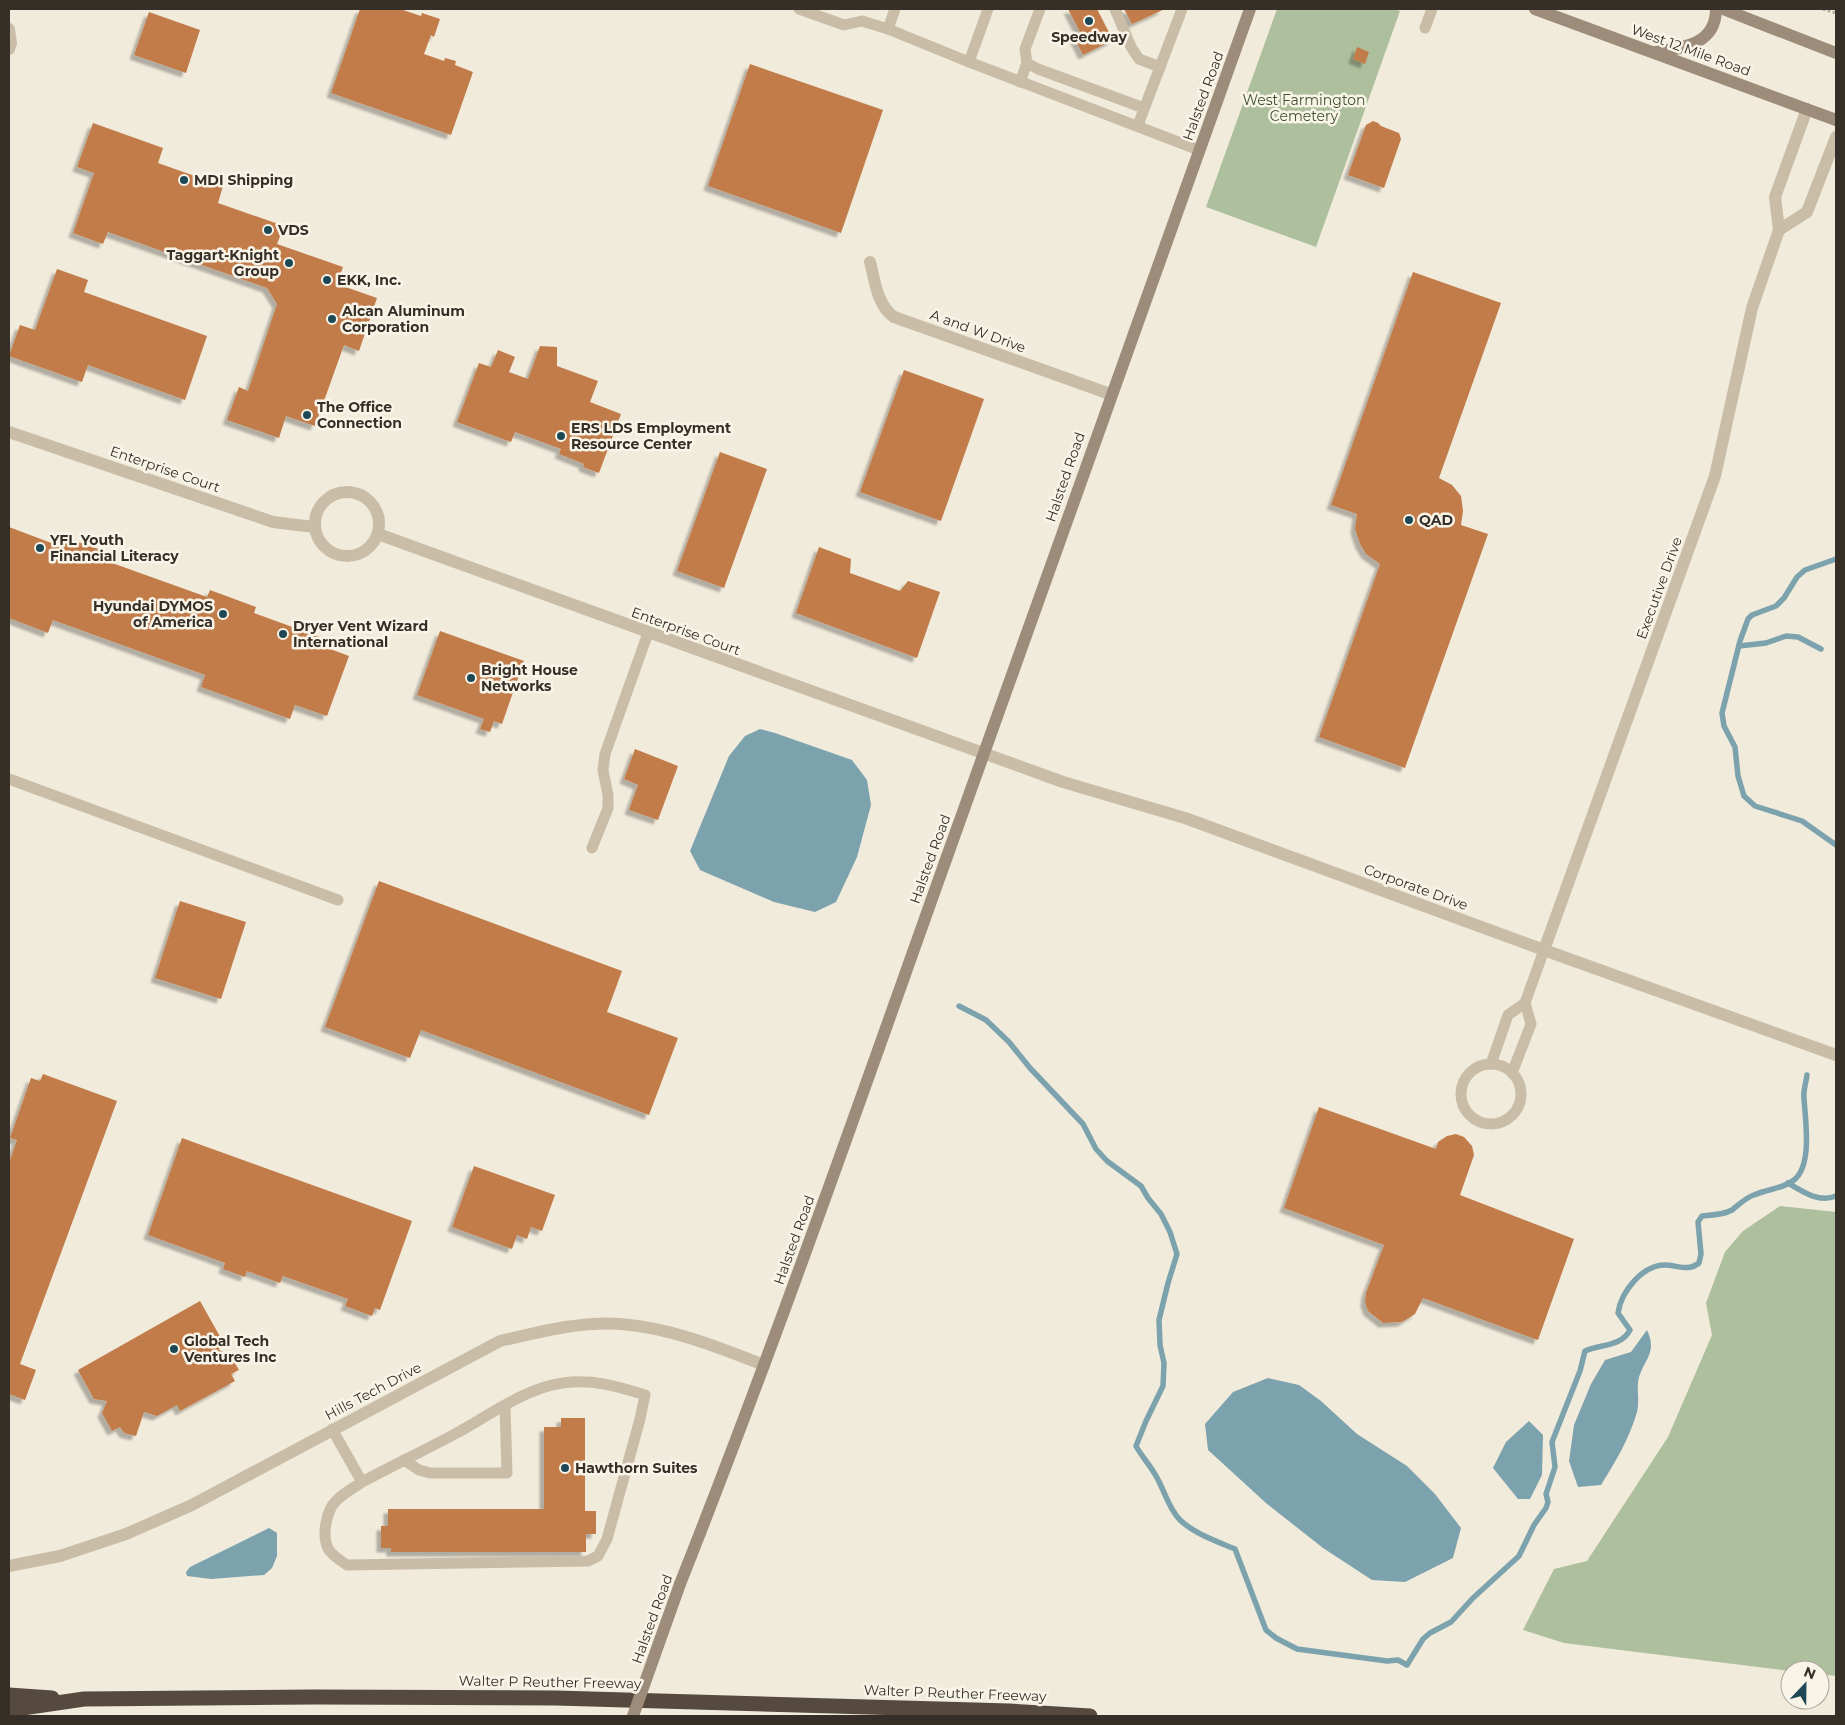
<svg xmlns="http://www.w3.org/2000/svg" width="1845" height="1725" font-family="Montserrat,sans-serif">
  <style>
    .green { fill: #adbf9c }
    .water { fill: #7ca2ad }
    .lines { fill: none; stroke-linecap: round; stroke-linejoin: round }
    .stream { stroke: #7ca2ad; stroke-width: 5.5 }
    .building { fill: #c27c49; filter: url(#shadow) }
    .path { stroke: #b4a792; stroke-width: 3; stroke-dasharray: 2.5 2.5; stroke-linecap: butt }
    .lane { stroke: #c9bda8; stroke-width: 11 }
    .street { stroke: #c9bda8; stroke-width: 12 }
    .secondary { stroke: #9c8c79; stroke-width: 12 }
    .highway { stroke: #564a3f; stroke-width: 15 }
    .secondary-bridge { stroke: #9c8c79; stroke-width: 12 }
    .poi-dot { fill: #1f4856; stroke: #f9f4e8; stroke-width: 2 }
    .labels { text-anchor: middle; dominant-baseline: central; stroke-width: 5; stroke-linejoin: round; paint-order: stroke }
    .poi-label { font-size: 14px; font-weight: bold; fill: #362f28; stroke: #f9f4e8; text-anchor: start }
    .street-label { font-size: 14px; fill: #362f28; stroke: #f9f4e8 }
    .park-label { font-size: 14px; fill: #3e532d; stroke: #f9f4e8 }
  </style>
  <defs>
    <filter id="shadow"><feDropShadow dx="-4.5" dy="4.5" stdDeviation="1" flood-color="#0004"/></filter>
  </defs>
  <rect width="100%" height="100%" fill="#f1ebdc"/>
  <g class="green">
    <polygon points="1277,9 1394,9 1400,11 1316,247 1206,207"/>
    <polygon points="1780,1206 1836,1212 1836,1676 1820,1674 1820,1670 1790,1671 1564,1643 1523,1630 1554,1569 1587,1561 1668,1437 1712,1335 1706,1303 1725,1252 1743,1231"/>
  </g>
  <g class="water">
    <polygon points="760,729 775,733 852,760 867,780 871,805 857,857 836,902 815,912 774,902 700,870 690,851 729,756 745,736"/>
    <path d="M1647 1330C1657 1352 1646 1357 1639 1377 1636 1388 1640 1401 1637 1412 1629 1439 1616 1461 1601 1485L1578 1487 1569 1461 1574 1425 1591 1384 1605 1360 1631 1352Z"/>
    <polygon points="1268,1378 1299,1385 1321,1401 1357,1434 1407,1466 1435,1494 1461,1528 1453,1558 1405,1582 1372,1580 1323,1548 1266,1503 1208,1450 1205,1424 1233,1392"/>
    <polygon points="1529,1421 1543,1435 1542,1475 1530,1499 1518,1499 1493,1468 1506,1442"/>
    <polygon points="269,1528 277,1533 277,1556 272,1568 264,1575 211,1579 187,1576 186,1572 190,1567"/>
  </g>
  <g class="lines">
    <g class="stream">
      <polyline points="1836,559 1805,570 1797,577 1784,598 1776,606 1752,615 1748,619 1740,641 1722,713 1724,726 1735,747 1738,776 1744,796 1755,806 1802,821 1836,845"/>
      <polyline points="1739,646 1766,643 1786,636 1798,637 1821,649"/>
      <path d="M959 1006 986 1020 1009 1042 1030 1068 1083 1124 1096 1149 1107 1161 1141 1186 1148 1198 1161 1214 1170 1232 1177 1254 1168 1283 1159 1320 1160 1345 1164 1363 1163 1386 1146 1421 1136 1446C1142 1457 1150 1465 1156 1476 1164 1489 1168 1508 1180 1520 1195 1534 1216 1541 1235 1549L1266 1630 1276 1638 1297 1649 1387 1661 1398 1660 1407 1665 1423 1639 1430 1633 1451 1622 1473 1598 1519 1556 1534 1525 1546 1508 1548 1502 1546 1494 1555 1467 1552 1442 1580 1371 1585 1351C1600 1344 1621 1347 1630 1330L1618 1313C1621 1292 1642 1265 1665 1265 1677 1265 1688 1272 1699 1263L1701 1254 1698 1222 1702 1216C1712 1215 1723 1215 1732 1210 1740 1204 1745 1198 1754 1195 1767 1189 1783 1189 1794 1180 1813 1165 1805 1119 1804 1098 1803 1091 1806 1083 1807 1075"/>
      <path d="M1788 1183C1803 1192 1819 1203 1836 1196"/>
    </g>
  </g>
  <g class="building">
    <polygon points="360,9 400,9 421,16 422,13 440,19 434,37 431,35 424,54 444,61 445,58 456,61 455,65 473,72 451,135 331,93"/>
    <polygon points="1068,9 1097,9 1113,40 1083,55 1074,37 1081,34"/>
    <polygon points="1124,9 1165,9 1132,24"/>
    <polygon points="149,12 200,30 186,73 134,55"/>
    <polygon points="1357,47 1369,52 1365,64 1353,59"/>
    <polygon points="750,64 883,110 841,233 708,186"/>
    <polygon points="1373,121 1378,123 1381,126 1399,133 1401,139 1384,188 1348,175 1366,125"/>
    <polygon points="93,123 163,148 158,163 223,186 218,203 284,226 277,244 343,267 337,284 377,298 359,351 344,345 315,426 286,416 279,438 227,420 239,387 248,391 277,304 267,288 108,232 103,244 73,233 94,173 77,167"/>
    <polygon points="57,269 88,280 84,292 207,336 185,400 88,365 82,382 9,356 20,325 35,330"/>
    <polygon points="1413,272 1501,303 1439,478 1452,485 1461,496 1463,511 1461,525 1488,534 1405,768 1319,737 1380,564 1366,554 1360,544 1355,529 1357,514 1331,505"/>
    <polygon points="540,346 557,347 557,366 598,381 590,402 621,414 599,473 583,467 584,464 559,454 561,449 515,432 511,442 457,422 479,363 491,367 498,350 515,357 509,372 528,379"/>
    <polygon points="904,370 984,399 941,521 860,492"/>
    <polygon points="720,452 767,469 724,588 677,571"/>
    <polygon points="9,527 54,544 58,535 104,551 101,559 207,597 210,590 256,607 254,613 320,637 317,644 349,656 327,716 295,705 290,719 201,687 205,675 53,620 48,633 9,618"/>
    <polygon points="819,547 851,559 850,573 900,591 908,581 940,592 917,658 796,613"/>
    <polygon points="440,631 524,661 502,724 494,721 490,732 480,729 484,719 417,695"/>
    <polygon points="635,749 678,766 658,820 629,810 638,785 624,779"/>
    <polygon points="379,881 622,971 607,1012 678,1038 649,1115 421,1030 410,1058 325,1027"/>
    <polygon points="180,901 246,922 221,999 155,978"/>
    <polygon points="43,1074 117,1101 20,1364 36,1370 25,1400 9,1394 9,1163 17,1140 10,1138 31,1078 40,1081"/>
    <polygon points="1319,1107 1436,1149 1438,1142 1447,1136 1456,1134 1464,1137 1472,1146 1474,1155 1460,1195 1574,1239 1538,1340 1423,1298 1415,1314 1402,1322 1383,1323 1368,1311 1365,1302 1366,1293 1384,1245 1284,1208"/>
    <polygon points="182,1138 412,1221 380,1310 375,1308 372,1316 345,1306 348,1299 283,1276 280,1283 247,1271 245,1277 223,1269 225,1263 148,1235"/>
    <polygon points="474,1166 555,1195 542,1231 531,1227 527,1239 517,1235 512,1249 452,1227"/>
    <polygon points="200,1301 222,1340 219,1350 230,1355 239,1370 231,1374 235,1381 180,1411 177,1405 157,1416 144,1412 136,1436 124,1433 120,1427 112,1431 102,1413 107,1401 94,1399 78,1370"/>
    <polygon points="561,1418 585,1418 585,1511 596,1511 596,1534 586,1534 586,1552 391,1552 391,1548 381,1548 381,1526 388,1526 388,1509 544,1509 544,1427 561,1427"/>
  </g>
  <g class="lines">
    <polyline class="path" points="1823,9 1836,13"/>
    <g class="lane">
      <polyline points="799,9 844,25 862,21 888,29 969,62 1199,150"/>
      <polyline points="1115,9 1131,47 1139,59 1160,67"/>
      <polyline points="1425,28 1432,9"/>
      <polyline points="888,29 895,9"/>
      <polyline points="969,62 988,9"/>
      <polyline points="1027,63 1038,69 1144,108"/>
      <polyline points="1020,82 1027,63 1025,49 1040,9"/>
      <polyline points="1138,125 1182,9"/>
      <polyline points="9,779 338,900"/>
      <polyline points="592,848 608,808 608,795 603,770 605,754 648,633"/>
      <polyline points="1491,1064 1508,1015 1525,1003"/>
      <circle cx="1491" cy="1094" r="30"/>
      <polyline points="1512,1073 1531,1024 1525,1003 1544,950"/>
      <path d="M332 1429 362 1482C392 1466 423 1451 453 1435 485 1418 527 1387 563 1383 592 1379 617 1386 645 1395L640 1419 607 1539 598 1556 588 1561 347 1565C341 1561 333 1556 329 1550 321 1537 326 1511 336 1501 343 1493 354 1488 362 1482"/>
      <polyline points="404,1460 419,1470 430,1473 507,1473 505,1406"/>
    </g>
    <g class="street">
      <polyline points="9,29 11,43 9,49"/>
      <polyline points="1779,230 1807,212 1836,137"/>
      <path d="M870 262C875 281 877 305 894 317L1110 394"/>
      <polyline points="9,432 273,522 314,527"/>
      <circle cx="347" cy="524" r="32"/>
      <polyline points="378,534 1063,782 1185,818 1544,950 1836,1055"/>
      <polyline points="1544,950 1715,476 1752,308 1779,230 1775,197 1807,109"/>
      <path d="M9 1566 60 1556 126 1534 192 1505 500 1341C540 1332 580 1321 621 1324 671 1328 718 1347 764 1365"/>
    </g>
    <g class="secondary">
      <polyline points="1535,9 1836,120"/>
      <polyline points="1723,9 1836,53"/>
      <path d="M1656 52C1684 48 1716 44 1716 9"/>
      <path d="M680 1584C774 1347 858 1106 944 865 1045 579 1146 293 1250 9"/>
    </g>
    <g class="highway">
      <polyline points="9,1695 52,1698"/>
      <polyline points="9,1710 84,1699 314,1697 556,1698 1009,1711 1090,1716"/>
    </g>
    <polyline class="secondary-bridge" points="633,1716 680,1584"/>
  </g>
  <g class="poi-dot">
    <circle cx="1089" cy="21" r="5"/>
    <circle cx="184" cy="180" r="5"/>
    <circle cx="268" cy="230" r="5"/>
    <circle cx="289" cy="263" r="5"/>
    <circle cx="327" cy="280" r="5"/>
    <circle cx="332" cy="319" r="5"/>
    <circle cx="307" cy="415" r="5"/>
    <circle cx="561" cy="436" r="5"/>
    <circle cx="1409" cy="520" r="5"/>
    <circle cx="40" cy="548" r="5"/>
    <circle cx="223" cy="614" r="5"/>
    <circle cx="283" cy="634" r="5"/>
    <circle cx="471" cy="678" r="5"/>
    <circle cx="174" cy="1349" r="5"/>
    <circle cx="565" cy="1468" r="5"/>
  </g>
  <g class="labels">
    <g class="poi-label">
      <text x="1089" y="37" text-anchor="middle">Speedway</text>
      <text x="194" y="180">MDI Shipping</text>
      <text x="278" y="230">VDS</text>
      <text x="279" y="255" text-anchor="end">Taggart-Knight<tspan x="279" dy="16">Group</tspan></text>
      <text x="337" y="280">EKK, Inc.</text>
      <text x="342" y="311">Alcan Aluminum<tspan x="342" dy="16">Corporation</tspan></text>
      <text x="317" y="407">The Office<tspan x="317" dy="16">Connection</tspan></text>
      <text x="571" y="428">ERS LDS Employment<tspan x="571" dy="16">Resource Center</tspan></text>
      <text x="1419" y="520">QAD</text>
      <text x="50" y="540">YFL Youth<tspan x="50" dy="16">Financial Literacy</tspan></text>
      <text x="213" y="606" text-anchor="end">Hyundai DYMOS<tspan x="213" dy="16">of America</tspan></text>
      <text x="293" y="626">Dryer Vent Wizard<tspan x="293" dy="16">International</tspan></text>
      <text x="481" y="670">Bright House<tspan x="481" dy="16">Networks</tspan></text>
      <text x="184" y="1341">Global Tech<tspan x="184" dy="16">Ventures Inc</tspan></text>
      <text x="575" y="1468">Hawthorn Suites</text>
    </g>
    <g class="street-label">
      <text transform="translate(1691 50) rotate(20)">West 12 Mile Road</text>
      <text transform="translate(1203 96) rotate(-70)">Halsted Road</text>
      <text transform="translate(978 331) rotate(20)">A and W Drive</text>
      <text transform="translate(165 469) rotate(19)">Enterprise Court</text>
      <text transform="translate(1065 477) rotate(-71)">Halsted Road</text>
      <text transform="translate(1659 588) rotate(-70)">Executive Drive</text>
      <text transform="translate(686 631) rotate(20)">Enterprise Court</text>
      <text transform="translate(930 859) rotate(-70)">Halsted Road</text>
      <text transform="translate(1416 887) rotate(20)">Corporate Drive</text>
      <text transform="translate(794 1240) rotate(-70)">Halsted Road</text>
      <text transform="translate(373 1391) rotate(-28)">Hills Tech Drive</text>
      <text transform="translate(652 1619) rotate(-70)">Halsted Road</text>
      <text transform="translate(550 1682) rotate(1)">Walter P Reuther Freeway</text>
      <text transform="translate(955 1693) rotate(2)">Walter P Reuther Freeway</text>
    </g>
    <g class="park-label">
      <text x="1304" y="100">West Farmington<tspan x="1304" dy="16">Cemetery</tspan></text>
    </g>
  </g>
  <rect width="1845" height="1725" fill="none" stroke="#362f28" stroke-width="20"/>
  <g transform="translate(1805 1685) rotate(22)"><circle r="24" fill="#f9f4e8" stroke="#aba59b"/>
  <path d="M0-4L9 19L0 12L-9 19Z" fill="#1f4856"/>
  <text y="-8" font-size="14" font-weight="bold" text-anchor="middle" fill="#362f28">N</text>
  </g>
</svg>
